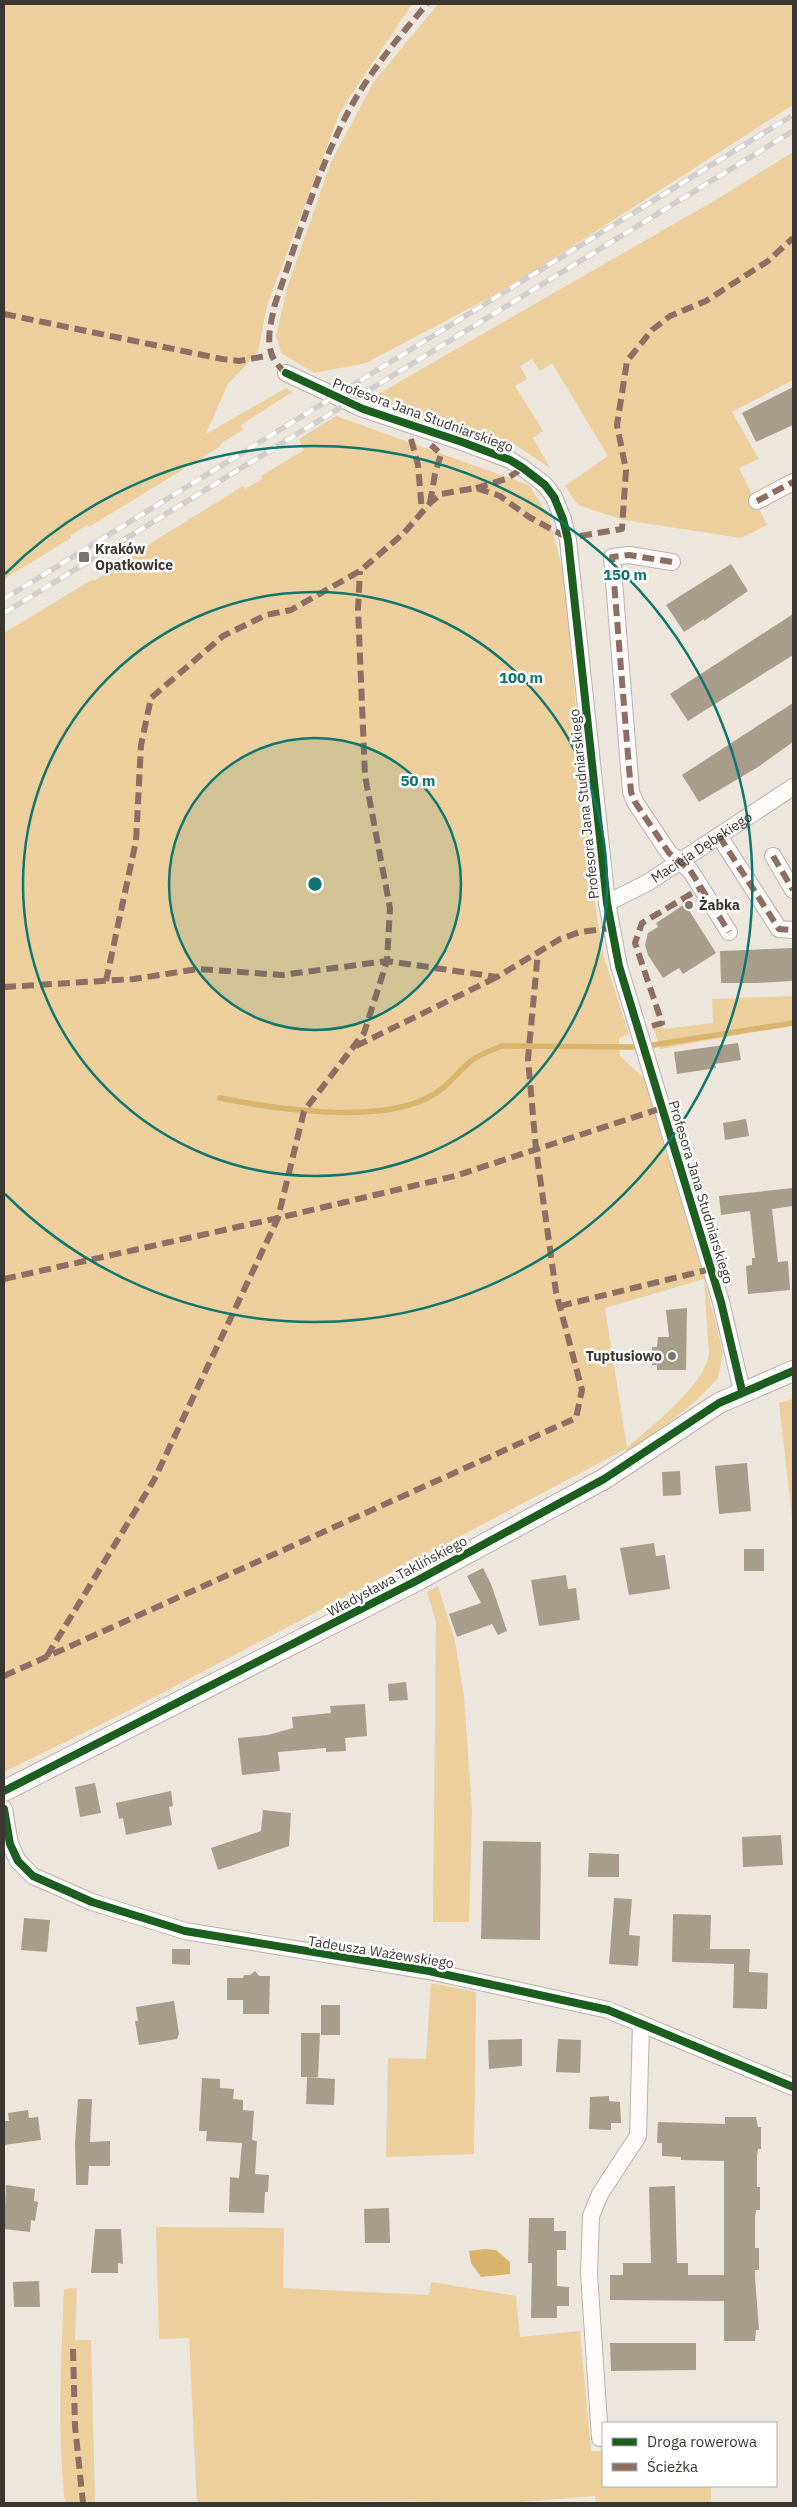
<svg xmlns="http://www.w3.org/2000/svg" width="797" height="2507" font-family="'IBM Plex Sans',sans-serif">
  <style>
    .green { fill: #eccf9d; fill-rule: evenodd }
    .water { fill: #dab46c }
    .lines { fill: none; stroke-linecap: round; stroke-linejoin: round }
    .stream { stroke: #dab46c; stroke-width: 5.5 }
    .building { fill: #a89d8a }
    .minor-casing { stroke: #b7b3ac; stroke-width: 18 }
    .tertiary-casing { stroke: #b7b3ac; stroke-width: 22 }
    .minor { stroke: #fcfbfa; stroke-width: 16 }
    .tertiary { stroke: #fcfbfa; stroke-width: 20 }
    .rail-casing { stroke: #d1cfcc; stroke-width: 5.5 }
    .rail { stroke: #fff; stroke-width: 4; stroke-dasharray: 11; stroke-linecap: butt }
    .quiet { stroke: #8d6e63; stroke-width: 6; stroke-dasharray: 12 6; stroke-linecap: butt }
    .cycleway-casing { stroke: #fff; stroke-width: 11 }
    .cycleway { stroke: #1b5e20; stroke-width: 8 }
    .ring { fill: none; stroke: #0f766e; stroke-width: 2.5 }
    .poi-dot { fill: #79746d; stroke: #fff; stroke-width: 2 }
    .labels { text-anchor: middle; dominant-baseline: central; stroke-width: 5; stroke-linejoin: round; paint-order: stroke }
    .street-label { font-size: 14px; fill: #3b3630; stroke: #fff }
    .poi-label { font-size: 14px; font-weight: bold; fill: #3b3630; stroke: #fff; text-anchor: start }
    .centre { fill: #0f766e; stroke: #fff; stroke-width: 2.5 }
    .ring-label { font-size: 15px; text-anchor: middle; font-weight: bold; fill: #0f766e; stroke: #fff; stroke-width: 5; stroke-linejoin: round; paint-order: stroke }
  </style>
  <rect width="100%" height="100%" fill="#ece6dd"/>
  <g class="green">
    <polygon points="4,4 412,4 340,112 267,306 258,352 228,384 206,434 286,388 292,392 241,425 243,430 220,444 221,446 89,527 87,525 71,535 71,538 4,579"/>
    <polygon points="438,4 793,4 793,105 504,290 366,363 314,373 281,353 276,335 288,285 331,162 373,83"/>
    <polygon points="793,152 793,380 732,412 759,459 739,468 767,525 741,538 624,520 578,505 565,486 608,456 552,363 540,371 532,359 520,366 527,379 515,386 543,431 533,438 550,468 511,442 366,401 719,198"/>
    <path d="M336 416 529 485 549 517 564 576 592 884 603 954 629 1034 619 1038 620 1056 644 1078 704 1278 723 1352 718 1378 695 1402 627 1454 626 1449 124 1713 4 1772V633L93 579 94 581 112 570 111 568 243 486 245 489 262 479 261 476 304 450 299 439ZM704 1279 709 1354C703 1388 653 1424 627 1448L605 1308Z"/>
    <polygon points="793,996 793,1025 660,1049 654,1029 662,1026 663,1029 713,1023 712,999"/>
    <polygon points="793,1399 793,1525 779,1403"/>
    <polygon points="438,1586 455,1641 464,1697 472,1811 469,1922 433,1922 436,1621 427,1592"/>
    <polygon points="431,1983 476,1992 474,2154 386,2157 388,2058 426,2059"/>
    <polygon points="156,2227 284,2228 283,2288 429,2295 431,2282 516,2296 520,2337 580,2331 591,2451 603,2451 603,2486 711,2486 711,2503 596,2503 595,2496 509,2503 372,2501 197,2503 189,2338 159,2339"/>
    <path d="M77 2288 75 2340H91L95 2503H65C57 2433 61 2360 64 2289Z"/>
  </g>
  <polygon class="water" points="484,2249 496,2250 510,2262 510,2274 481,2277 471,2263 469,2251"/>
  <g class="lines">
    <g class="stream">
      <polyline points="653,1045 793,1023"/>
      <path d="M220 1098C275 1109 375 1124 427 1098 448 1088 455 1074 471 1061 480 1054 491 1050 502 1046L633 1047"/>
    </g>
  </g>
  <g class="building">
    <polygon points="793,387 793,425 756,442 742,413"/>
    <polygon points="731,564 748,591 704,621 704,619 684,632 666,605"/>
    <polygon points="793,614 793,655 688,721 670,694"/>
    <polygon points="793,703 793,742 758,767 699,802 682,775"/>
    <polygon points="685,904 716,953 683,974 679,968 663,978 648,955 645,945 648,933 658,927 656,923"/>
    <polygon points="793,948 793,981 756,983 721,983 720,951"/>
    <polygon points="738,1043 741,1060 715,1064 716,1068 677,1074 674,1052"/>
    <polygon points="746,1119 749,1136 725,1140 723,1123"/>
    <polygon points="793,1188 793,1206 772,1209 778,1262 788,1261 790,1290 748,1294 746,1266 752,1265 752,1258 755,1258 750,1211 721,1215 719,1196"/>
    <polygon points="687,1308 686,1370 657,1370 657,1365 652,1365 652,1347 657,1347 658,1337 669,1337 666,1310"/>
    <polygon points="747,1463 751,1511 719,1514 715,1466"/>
    <polygon points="680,1471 681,1495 663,1496 662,1472"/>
    <polygon points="654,1543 656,1556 665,1555 670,1589 629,1595 620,1548"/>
    <rect x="744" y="1549" width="20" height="22"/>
    <polygon points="483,1568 491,1584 507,1631 498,1635 492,1624 457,1637 449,1614 481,1603 467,1576"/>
    <polygon points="566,1575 568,1589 576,1588 580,1620 539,1626 531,1580"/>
    <polygon points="406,1682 408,1700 389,1701 388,1684"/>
    <polygon points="365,1704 367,1736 345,1738 346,1751 326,1752 326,1748 278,1752 280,1771 242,1775 238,1738 268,1735 293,1728 292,1717 331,1713 330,1706"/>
    <polygon points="95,1783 101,1813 80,1817 75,1787"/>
    <polygon points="171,1791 173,1806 169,1807 172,1825 126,1835 123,1818 119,1819 116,1803"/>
    <polygon points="263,1810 291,1813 289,1846 218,1870 211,1848 261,1831"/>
    <polygon points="781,1835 783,1865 743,1867 742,1837"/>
    <polygon points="483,1841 541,1842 540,1940 481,1939"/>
    <polygon points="589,1853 619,1854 619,1877 588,1877"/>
    <polygon points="614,1898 632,1899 629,1935 640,1936 638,1966 609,1964"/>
    <polygon points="673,1914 711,1915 710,1949 750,1949 749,1972 768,1973 767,2009 733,2008 734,1964 672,1962"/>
    <polygon points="24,1918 50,1920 47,1952 21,1950"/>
    <polygon points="172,1949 190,1949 190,1965 172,1964"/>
    <polygon points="255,1971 259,1976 270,1976 269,2014 243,2014 243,2000 227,2000 227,1978 243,1978 244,1975 250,1975"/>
    <polygon points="174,2001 179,2034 177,2039 139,2045 135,2021 138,2021 136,2007"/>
    <rect x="321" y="2005" width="19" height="30"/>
    <polygon points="301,2033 320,2033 318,2077 301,2077"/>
    <polygon points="522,2039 522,2066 489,2069 488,2040"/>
    <polygon points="558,2039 581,2040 580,2073 556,2072"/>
    <polygon points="307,2077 335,2079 334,2105 306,2104"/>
    <polygon points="202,2078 220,2079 220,2088 234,2089 233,2099 243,2100 243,2110 254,2111 252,2140 257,2141 255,2174 269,2175 268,2192 265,2192 264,2213 229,2212 230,2177 239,2178 242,2143 206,2141 207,2131 199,2131"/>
    <polygon points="609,2096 609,2101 620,2102 621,2123 611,2123 611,2130 589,2129 590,2097"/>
    <polygon points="78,2099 92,2099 90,2142 110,2141 110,2166 89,2166 88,2185 76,2185 75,2143"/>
    <polygon points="28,2110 29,2118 38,2117 41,2140 4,2145 4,2121 9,2121 8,2113"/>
    <polygon points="725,2117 756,2117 758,2127 761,2127 761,2149 758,2149 757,2156 757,2187 760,2187 760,2210 756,2210 755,2217 755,2248 759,2248 759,2270 755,2270 755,2277 759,2330 756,2330 755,2341 724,2341 724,2301 610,2300 610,2275 623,2275 623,2263 651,2263 649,2187 675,2186 677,2263 688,2263 688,2275 724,2275 724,2161 681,2160 681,2157 662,2156 662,2143 657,2143 658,2122 725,2124"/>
    <polygon points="6,2185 35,2189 34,2201 38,2202 35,2221 31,2220 30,2232 4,2229"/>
    <polygon points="389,2208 390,2243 365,2243 364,2209"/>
    <polygon points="529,2218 554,2218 554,2231 566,2231 566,2250 557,2250 557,2286 569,2287 569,2306 557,2306 557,2318 531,2318 532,2263 528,2263"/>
    <polygon points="95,2229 121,2229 123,2264 118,2263 118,2273 91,2273"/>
    <polygon points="39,2281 40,2307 14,2307 13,2282"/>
    <polygon points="610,2343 696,2343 696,2370 611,2371"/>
  </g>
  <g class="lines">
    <defs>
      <g id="minor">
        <polyline points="286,373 363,409 462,442 510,460 523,468 545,485 554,497 563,519 568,540 607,903 619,966 721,1302 742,1391"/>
        <polyline points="757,501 793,482"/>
        <polyline points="672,562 629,555 612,557 631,792 635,802 669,853 690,870 729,932"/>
        <polyline points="719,836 779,929 793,930"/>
        <polyline points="773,856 793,890"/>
        <path id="s1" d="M607 903 647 883 793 787"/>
        <polyline points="4,1809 10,1844 18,1861 33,1876 92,1902 185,1931 429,1971 608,2010 793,2087"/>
        <polyline points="600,2438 589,2274 591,2216 600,2194 638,2136 641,2024"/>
      </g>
      <polyline id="tertiary" points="4,1791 418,1580 604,1479 719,1403 793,1371"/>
    </defs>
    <use href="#minor" class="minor-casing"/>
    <use href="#tertiary" class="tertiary-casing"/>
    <use href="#minor" class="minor"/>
    <use href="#tertiary" class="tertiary"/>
    <defs>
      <g id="rail">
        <polyline points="4,599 793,115"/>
        <polyline points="4,613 793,131"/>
      </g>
    </defs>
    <use href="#rail" class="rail-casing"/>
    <use href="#rail" class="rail"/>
    <g class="quiet">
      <polyline points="4,314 222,359 239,361 271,355"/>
      <path d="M286 373C262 354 269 331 275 304 297 242 315 177 345 118 366 76 397 39 427 4"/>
      <polyline points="411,439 418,465 422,512"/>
      <polyline points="476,488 506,479 523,468"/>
      <polyline points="757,501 793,482"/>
      <polyline points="430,503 435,474 441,454 431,445"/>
      <polyline points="580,536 622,529 626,470 617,425 627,361 652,330 670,316 706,301 768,261 793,238"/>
      <polyline points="672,562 629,555 612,557 631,792 635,802 669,853 690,870 729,932"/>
      <polyline points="719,836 779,929 793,930"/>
      <polyline points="773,856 793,890"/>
      <polyline points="106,981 136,841 141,745 151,698 223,636 266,615 291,610 360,571 404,533 430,503 441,494 476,488 500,496 529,517 568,538"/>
      <polyline points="4,987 134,979 198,969 282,975 387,961 390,908 365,776 358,609 360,571"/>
      <polyline points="652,1026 662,1023 635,943 642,923 701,888"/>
      <polyline points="356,1046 497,977"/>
      <polyline points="4,1279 278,1218 455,1176 662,1108"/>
      <polyline points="560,1306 711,1269"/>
      <polyline points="47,1656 154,1480 278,1218 304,1111 364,1033 387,961 497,977 560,939 580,932 611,928"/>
      <polyline points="4,1676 576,1418 582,1390 556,1292 536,1149 528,1059 538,952"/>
      <polyline points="73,2349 75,2426 83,2503"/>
    </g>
    <defs>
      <g id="cycleway">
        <polyline points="286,373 363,409 462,442 510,460 523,468 545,485 554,497 563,519 568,540 607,903 619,966 721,1302 742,1391"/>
        <polyline points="4,1791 418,1580 604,1479 719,1403 793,1371"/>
        <polyline points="4,1809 10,1844 18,1861 33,1876 92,1902 185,1931 429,1971 608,2010 793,2087"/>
      </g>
    </defs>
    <use href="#cycleway" class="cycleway-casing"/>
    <use href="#cycleway" class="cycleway"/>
  </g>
  <circle cx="315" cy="884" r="146" fill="#0f766e" fill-opacity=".12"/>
  <g class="ring">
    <circle cx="315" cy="884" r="146"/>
    <circle cx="315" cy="884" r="292"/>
    <path d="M5 574A438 438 0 1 1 5 1194"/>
  </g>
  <g class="poi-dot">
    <rect x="78" y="551" width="12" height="12" rx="2.5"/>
    <circle cx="689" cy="905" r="5"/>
    <circle cx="672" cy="1356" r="5"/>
  </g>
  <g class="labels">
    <g class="street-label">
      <text transform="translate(423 415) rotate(20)">Profesora Jana Studniarskiego</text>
      <text transform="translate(584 804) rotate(-96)">Profesora Jana Studniarskiego</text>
      <text stroke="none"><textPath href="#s1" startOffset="110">Macieja Dębskiego</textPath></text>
      <text transform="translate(701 1192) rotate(73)">Profesora Jana Studniarskiego</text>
      <text transform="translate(397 1576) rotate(-28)">Władysława Taklińskiego</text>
      <text transform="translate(381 1952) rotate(9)">Tadeusza Ważewskiego</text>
    </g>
    <g class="poi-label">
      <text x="95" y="549">Kraków<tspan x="95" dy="16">Opatkowice</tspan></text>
      <text x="699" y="905">Żabka</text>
      <text x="662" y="1356" text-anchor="end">Tuptusiowo</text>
    </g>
  </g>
  <circle cx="315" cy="884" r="8" class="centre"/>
  <g class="ring-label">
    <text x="625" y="580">150 m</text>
    <text x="521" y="683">100 m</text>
    <text x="418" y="786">50 m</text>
  </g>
  <rect width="797" height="2507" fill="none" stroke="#3b3630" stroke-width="10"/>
  <rect x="602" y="2422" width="175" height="65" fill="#ffffff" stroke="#b1afac"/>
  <rect x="612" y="2438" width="25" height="8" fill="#1b5e20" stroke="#b1afac"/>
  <text x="647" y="2447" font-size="15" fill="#3b3630">Droga rowerowa</text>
  <rect x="612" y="2463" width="25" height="8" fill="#8d6e63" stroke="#b1afac"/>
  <text x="647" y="2472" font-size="15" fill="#3b3630">Ścieżka</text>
</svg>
